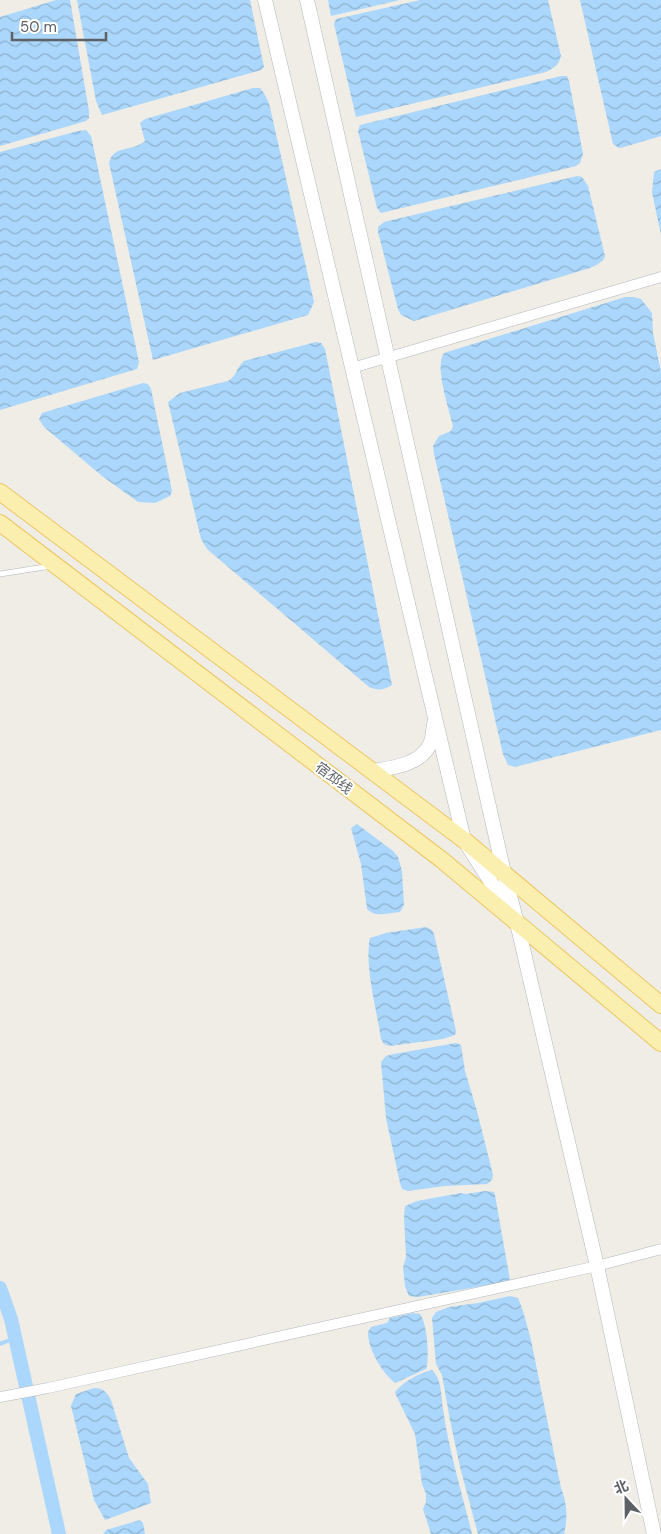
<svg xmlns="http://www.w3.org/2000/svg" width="661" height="1534" font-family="'DM Sans','Noto Sans SC',sans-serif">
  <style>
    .water { fill: url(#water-waves) }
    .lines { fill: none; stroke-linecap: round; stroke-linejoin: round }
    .stream { stroke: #aad7fb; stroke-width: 4 }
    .canal { stroke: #aad7fb; stroke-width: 14 }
    .lane-casing { stroke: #b3b6ba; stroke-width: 6 }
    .street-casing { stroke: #b3b6ba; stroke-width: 11 }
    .secondary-casing { stroke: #b4b8bc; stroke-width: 15 }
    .primary-casing { stroke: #ebc663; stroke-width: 18 }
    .lane { stroke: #fff; stroke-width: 5 }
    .street { stroke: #fff; stroke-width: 10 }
    .secondary { stroke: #fff; stroke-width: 14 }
    .primary { stroke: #fbefaf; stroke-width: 16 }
    .labels { text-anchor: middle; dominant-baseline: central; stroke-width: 4; stroke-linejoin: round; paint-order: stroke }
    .street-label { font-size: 14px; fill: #5d6165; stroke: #fff }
  </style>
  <defs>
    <pattern id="water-waves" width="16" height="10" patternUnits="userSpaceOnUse" patternTransform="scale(1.25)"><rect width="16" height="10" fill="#aad7fb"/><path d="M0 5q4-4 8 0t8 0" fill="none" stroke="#8eb2cf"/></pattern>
  </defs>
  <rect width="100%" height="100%" fill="#efede6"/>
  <g class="water">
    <polygon points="56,0 70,0 89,111 89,118 86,121 0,146 0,17"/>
    <polygon points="77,0 250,0 264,67 261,70 102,115 96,101"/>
    <polygon points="328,0 400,0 331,16"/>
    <path d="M420 0H548L561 56C559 65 554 68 546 72L356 117 334 24 336 19Z"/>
    <polygon points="580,0 661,0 661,136 624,147 619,148 613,144"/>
    <polygon points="561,76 567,76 569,81 583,154 580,163 576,166 381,213 377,208 358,131 360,125"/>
    <path d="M253 88H260L264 93 269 103 314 302 308 315 153 360 109 163C114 144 131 153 145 141L140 123 145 119Z"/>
    <polygon points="86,130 91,136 93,145 139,362 137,369 0,410 0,152 78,131"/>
    <polygon points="661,169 661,235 652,192 654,172"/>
    <path d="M577 176 582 177 588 186 605 256C603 263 596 265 590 268L414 321 401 315 398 309 378 232V227L384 222Z"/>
    <path d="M625 297H633L641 299 652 313 653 333 661 372V730L515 767 508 765 503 754 434 454 433 446 439 436 451 431 453 426C449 409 434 366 444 353Z"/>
    <path d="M316 342 321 343 325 349 392 685C384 690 378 691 369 687L207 549 201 539 168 402 180 393 228 381C238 375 235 369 244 361Z"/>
    <polygon points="143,383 148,384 151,389 172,491 170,496 155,503 138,502 102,476 44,427 39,419 42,413"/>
    <path d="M357 824 393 851 398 857 402 871 404 905 400 912C388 913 376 918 367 909L361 864 351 828Z"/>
    <path d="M426 927 432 930 434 934 456 1031 455 1035 443 1039 389 1046 384 1044 381 1039C377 1011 364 965 370 938L386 933Z"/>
    <polygon points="456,1043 461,1045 465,1071 477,1111 493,1175 492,1180 487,1184 445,1186 408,1191 402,1189 400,1183 386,1118 381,1062 386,1056 394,1054"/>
    <polygon points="485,1191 494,1192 495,1195 510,1280 506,1282 418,1297 409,1296 405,1286 403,1268 406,1257 404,1217 405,1206 417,1201 461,1193 466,1194"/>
    <path d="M510 1296 518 1298 523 1311 531 1340 561 1488C567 1503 568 1518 564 1534H478L460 1467 450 1420 442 1375 436 1364 432 1318 436 1312 449 1307 478 1303Z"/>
    <path d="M413 1313 420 1314C427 1323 429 1354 427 1366L426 1369 395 1383C382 1372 368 1350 368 1332L371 1327 387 1323 390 1318Z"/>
    <path d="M432 1370C442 1379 441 1396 443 1409 449 1451 462 1493 472 1534H431L423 1509 426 1502V1494L422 1484 415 1434 395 1393C399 1384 421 1372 432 1370Z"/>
    <path d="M94 1388C103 1388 107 1392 111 1400L129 1458 148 1484 151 1503 105 1520 94 1500 71 1406 76 1394Z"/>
    <polygon points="140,1520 143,1523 145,1534 103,1534 106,1530"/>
  </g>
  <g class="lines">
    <polyline class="stream" points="0,1344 15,1338"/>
    <polyline class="canal" points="0,1288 11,1319 59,1534"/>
    <defs>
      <polyline id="lane" points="0,574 51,566"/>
      <g id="street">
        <polyline points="352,368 661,277"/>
        <polyline points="0,1397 48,1388 597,1266 661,1249"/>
      </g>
      <g id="secondary">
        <polyline points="265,0 464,840 510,912"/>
        <polyline points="307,0 504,873 517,923 597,1266 654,1534"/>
        <path d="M372 771C391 768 421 765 430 744 433 738 433 730 434 724"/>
      </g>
      <g id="primary">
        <polyline points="0,492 464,840 661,1005"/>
        <polyline points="0,523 442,860 661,1043"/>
      </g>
    </defs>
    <use href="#lane" class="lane-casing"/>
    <use href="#street" class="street-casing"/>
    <use href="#secondary" class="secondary-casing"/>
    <use href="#primary" class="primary-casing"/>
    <use href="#lane" class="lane"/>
    <use href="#street" class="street"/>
    <use href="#secondary" class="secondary"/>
    <use href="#primary" class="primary"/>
  </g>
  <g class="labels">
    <g class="street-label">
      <text transform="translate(334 778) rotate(37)">宿邳线</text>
    </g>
  </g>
  <g transform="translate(626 1499) rotate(338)" stroke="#ffffff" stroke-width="4" paint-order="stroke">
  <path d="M0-4L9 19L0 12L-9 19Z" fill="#5d6165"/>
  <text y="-8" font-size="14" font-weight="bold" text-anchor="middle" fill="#5d6165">北</text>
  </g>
  <path d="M12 32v8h94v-8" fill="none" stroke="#5d6165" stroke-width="2.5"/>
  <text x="20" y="32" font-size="15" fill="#5d6165" stroke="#ffffff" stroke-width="4" paint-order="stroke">50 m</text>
</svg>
